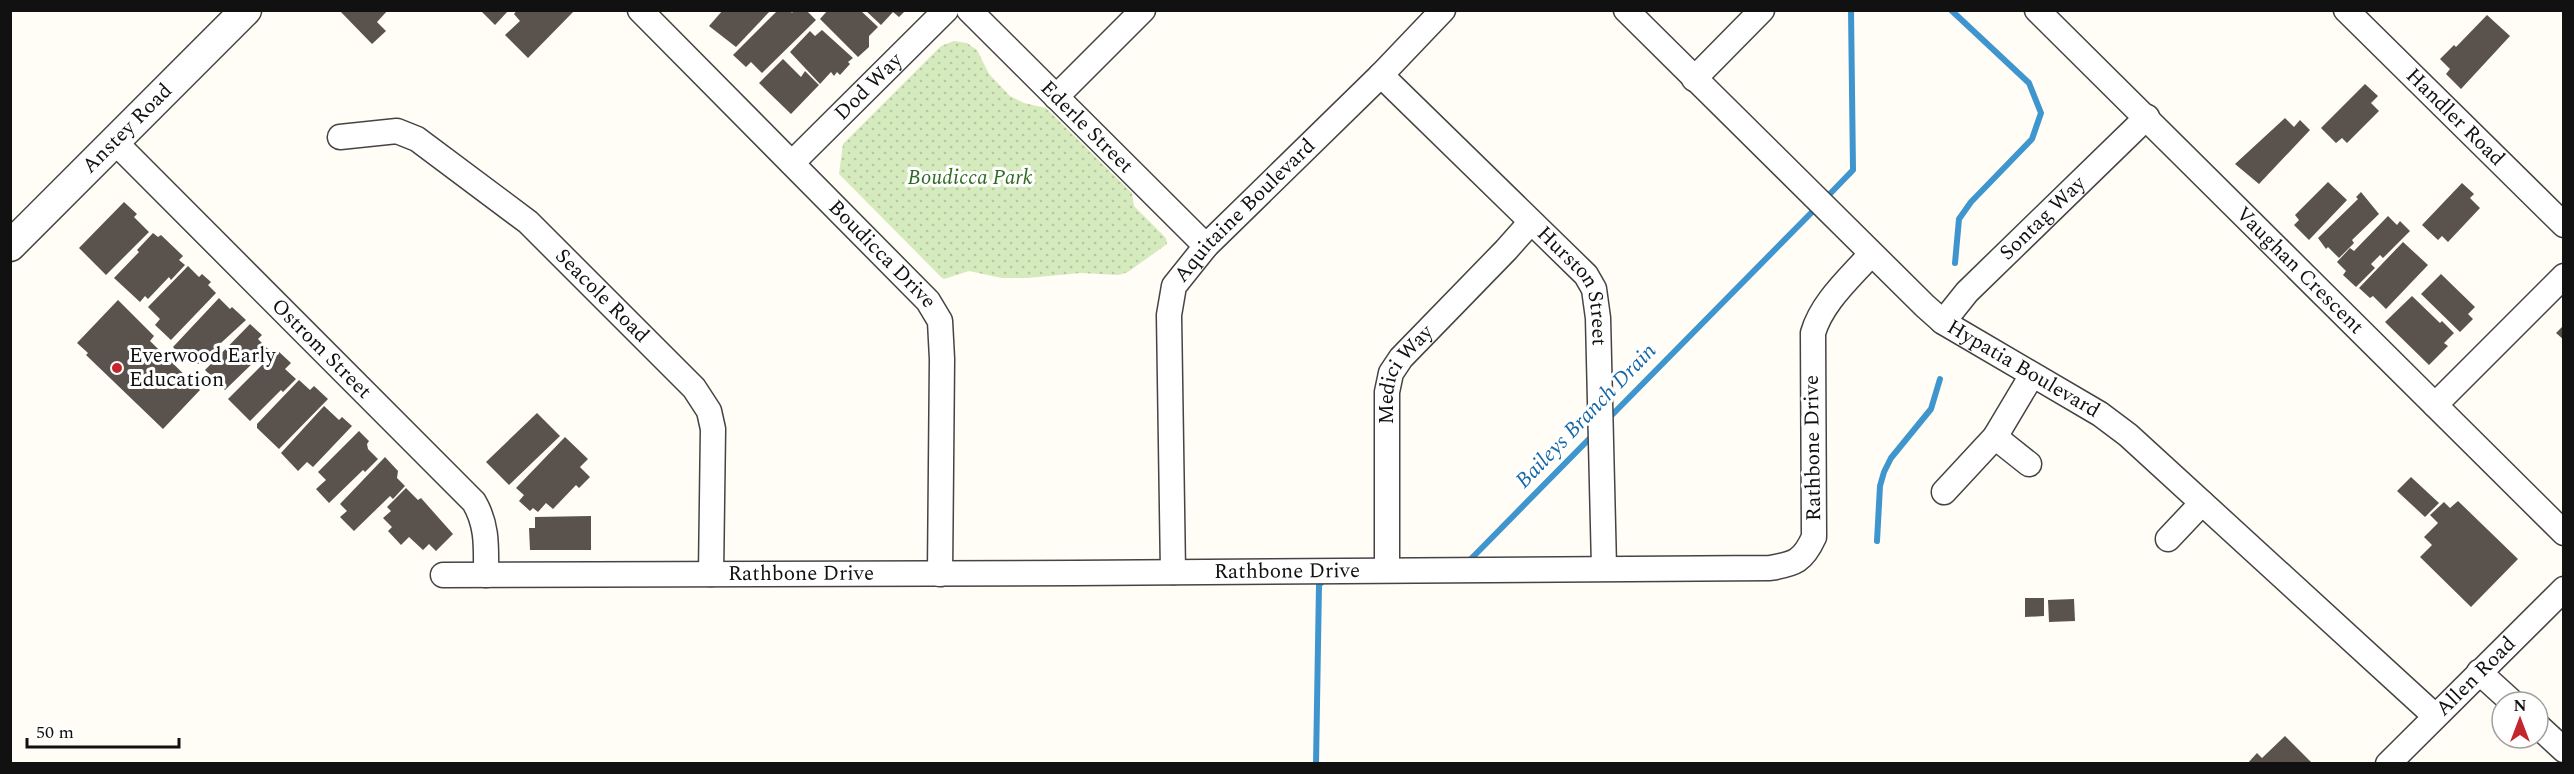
<svg xmlns="http://www.w3.org/2000/svg" width="2574" height="774" font-family="Spectral,serif">
  <style>
    .park { fill: url(#park-dots) }
    .lines { fill: none; stroke-linecap: round; stroke-linejoin: round }
    .stream { stroke: #3f96cf; stroke-width: 6 }
    .building { fill: #5a524d }
    .minor-casing { stroke: #444; stroke-width: 27 }
    .tertiary-casing { stroke: #444; stroke-width: 33 }
    .minor { stroke: #fff; stroke-width: 24 }
    .tertiary { stroke: #fff; stroke-width: 30 }
    .poi-dot { fill: #c4262e; stroke: #fff; stroke-width: 2 }
    .labels { text-anchor: middle; dominant-baseline: central; stroke-width: 6; stroke-linejoin: round; paint-order: stroke }
    .street-label { font-size: 21px; fill: #111; stroke: #fff }
    .park-label { font-size: 21px; font-style: italic; fill: #2f6b1f; stroke: #fff }
    .poi-label { font-size: 21px; fill: #111; stroke: #fff; text-anchor: start }
    .water-label { font-size: 22px; font-style: italic; fill: #1768a6; stroke: #fff }
  </style>
  <defs>
    <pattern id="park-dots" width="8" height="8" patternUnits="userSpaceOnUse" patternTransform="scale(1.5)"><rect width="8" height="8" fill="#d5ebbd"/><path d="M2 2h.1M6 6h.1" fill="none" stroke="#b6c8a1" stroke-width="1.8" stroke-linecap="round"/></pattern>
  </defs>
  <rect width="100%" height="100%" fill="#fffdf5"/>
  <polygon class="park" points="954,41 967,43 977,50 989,74 1010,96 1024,103 1046,108 1132,193 1134,206 1166,238 1167,244 1128,272 1119,275 1081,273 1027,278 1002,278 969,271 944,279 941,277 839,174 843,144 941,46"/>
  <g class="lines">
    <g class="stream">
      <polyline points="1951,10 2029,83 2041,113 2032,139 1971,202 1959,219 1955,263"/>
      <polyline points="1824,200 1853,170 1851,10"/>
      <polyline points="1607,420 1817,207"/>
      <polyline points="1877,541 1880,486 1884,472 1891,458 1931,409 1940,379"/>
      <polyline points="1466,564 1594,434"/>
      <polyline points="1316,764 1319,585 1326,578"/>
    </g>
  </g>
  <g class="building">
    <polygon points="339,10 388,10 377,22 386,31 372,44"/>
    <polygon points="480,10 509,10 495,25"/>
    <polygon points="517,10 575,10 528,58 505,35 520,21 514,14"/>
    <polygon points="723,10 771,10 736,47 709,26"/>
    <polygon points="778,10 790,10 792,13 794,10 806,10 816,20 762,73 751,62 746,67 733,55"/>
    <polygon points="828,10 860,10 878,27 869,36 869,47 858,57 820,19"/>
    <polygon points="865,10 906,10 899,17 893,12 881,25"/>
    <polygon points="2487,15 2510,36 2461,89 2446,74 2450,69 2440,59 2454,45 2456,47"/>
    <polygon points="822,30 853,58 848,62 850,64 840,75 837,72 834,76 831,72 820,84 790,52 810,31 815,36"/>
    <polygon points="783,59 801,77 805,71 819,85 791,114 759,83"/>
    <polygon points="2365,84 2378,96 2371,103 2379,111 2347,143 2342,138 2336,143 2321,128"/>
    <polygon points="2285,118 2294,127 2300,120 2310,130 2259,184 2235,164"/>
    <polygon points="2328,182 2347,200 2309,240 2294,225 2299,220 2295,215"/>
    <polygon points="2462,183 2474,194 2470,198 2480,208 2448,242 2442,236 2438,240 2422,225"/>
    <polygon points="2361,192 2379,214 2352,240 2354,243 2339,258 2328,247 2326,249 2318,238 2358,199 2356,197"/>
    <polygon points="124,202 137,214 134,217 149,232 106,275 79,248"/>
    <polygon points="2388,216 2397,225 2400,221 2410,231 2383,258 2380,255 2371,264 2375,268 2356,287 2343,275 2346,271 2337,262 2350,248 2354,251"/>
    <polygon points="153,233 158,237 161,235 183,256 179,260 185,265 171,280 169,277 148,299 145,296 140,302 114,278 139,252 137,250"/>
    <polygon points="2403,242 2428,265 2386,309 2373,296 2370,298 2359,288"/>
    <polygon points="188,266 199,277 202,274 211,282 208,285 216,293 171,340 155,325 160,319 148,307"/>
    <polygon points="2441,274 2475,307 2468,314 2473,319 2460,332 2421,294"/>
    <polygon points="2412,296 2440,323 2442,321 2454,333 2444,343 2448,346 2429,365 2385,322"/>
    <polygon points="219,298 230,309 232,307 246,320 198,364 190,357 186,361 173,347"/>
    <polygon points="118,300 154,336 150,341 200,390 163,429 86,355 88,353 77,343"/>
    <polygon points="250,324 262,335 258,339 270,351 258,364 255,361 225,390 205,370"/>
    <polygon points="2564,325 2564,340 2556,333"/>
    <polygon points="277,350 291,363 285,369 296,379 283,392 281,390 250,421 228,399"/>
    <polygon points="299,380 310,390 314,386 328,399 279,449 257,428 257,424"/>
    <polygon points="324,406 339,420 342,417 352,426 313,467 307,462 298,471 281,453"/>
    <polygon points="537,413 560,436 509,485 486,462"/>
    <polygon points="359,431 369,441 367,444 368,449 378,459 365,472 363,470 329,503 316,489 326,480 318,472"/>
    <polygon points="565,437 588,459 580,467 590,477 579,488 576,485 553,509 546,503 538,512 533,508 530,511 519,501 524,495 516,488"/>
    <polygon points="385,457 398,471 397,478 405,486 393,499 390,496 354,531 340,517 347,511 340,504"/>
    <polygon points="2411,477 2439,503 2425,517 2397,491"/>
    <polygon points="406,488 418,500 421,498 453,534 436,551 429,544 423,550 409,537 401,545 388,531 392,527 383,518 391,511 387,507"/>
    <polygon points="2458,501 2518,559 2471,607 2420,557 2432,545 2424,537 2438,523 2430,515 2444,502 2450,508"/>
    <polygon points="591,516 591,550 530,550 529,528 535,528 535,517"/>
    <polygon points="2025,598 2044,598 2044,616 2025,617"/>
    <polygon points="2074,599 2075,621 2049,622 2048,600"/>
    <polygon points="2285,736 2311,762 2309,764 2247,764 2257,753 2262,758"/>
  </g>
  <g class="lines">
    <defs>
      <g id="minor">
        <path id="s1" d="M640 10 928 301 940 321 942 359 940 574"/>
        <path id="s2" d="M969 10 1206 246"/>
        <path id="s3" d="M1626 10 1925 306 1943 322 2100 414 2128 435 2435 716"/>
        <path id="s4" d="M2037 10 2564 533"/>
        <path id="s5" d="M2346 10 2564 225"/>
        <path id="s6" d="M1381 75 1586 275 1594 289 1598 318 1604 567"/>
        <polyline points="1694,79 1762,10"/>
        <polyline points="1056,97 1143,10"/>
        <path id="s7" d="M340 137 397 131 417 139 528 222 694 388 709 411 713 429 711 574"/>
        <path id="s8" d="M115 142 474 502C488 526 486 548 486 575"/>
        <path id="s9" d="M792 163 946 10"/>
        <path id="s10" d="M1943 322 1967 292 2147 117"/>
        <polyline points="2435,405 2564,276"/>
        <polyline points="1995,437 2029,464"/>
        <polyline points="1944,492 1995,437 2032,375"/>
        <polyline points="2168,539 2202,503"/>
        <path id="s11" d="M1387 570V392L1391 373 1401 358 1506 250 1530 223"/>
        <path id="s12" d="M1173 572 1169 315 1174 286 1206 246 1381 75 1443 10"/>
        <path id="s13" d="M443 575 1075 573 1770 568C1795 564 1803 561 1814 537L1813 333C1822 302 1850 278 1871 254"/>
        <polyline points="2479,672 2512,702"/>
        <polyline points="2538,726 2564,750"/>
        <path id="s14" d="M2388 764 2564 589"/>
      </g>
      <g id="tertiary">
        <path id="s15" d="M10 246 246 10"/>
      </g>
    </defs>
    <use href="#minor" class="minor-casing"/>
    <use href="#tertiary" class="tertiary-casing"/>
    <use href="#minor" class="minor"/>
    <use href="#tertiary" class="tertiary"/>
  </g>
  <circle class="poi-dot" cx="117" cy="368" r="6"/>
  <g class="labels">
    <g class="street-label">
      <text stroke="none"><textPath href="#s9" startOffset="108">Dod Way</textPath></text>
      <text stroke="none"><textPath href="#s5" startOffset="153">Handler Road</textPath></text>
      <text stroke="none"><textPath href="#s2" startOffset="166">Ederle Street</textPath></text>
      <text stroke="none"><textPath href="#s15" startOffset="166">Anstey Road</textPath></text>
      <text stroke="none"><textPath href="#s12" startOffset="390">Aquitaine Boulevard</textPath></text>
      <text stroke="none"><textPath href="#s10" startOffset="144">Sontag Way</textPath></text>
      <text stroke="none"><textPath href="#s1" startOffset="344">Boudicca Drive</textPath></text>
      <text stroke="none"><textPath href="#s4" startOffset="370">Vaughan Crescent</textPath></text>
      <text stroke="none"><textPath href="#s6" startOffset="291">Hurston Street</textPath></text>
      <text stroke="none"><textPath href="#s7" startOffset="322">Seacole Road</textPath></text>
      <text stroke="none"><textPath href="#s8" startOffset="292">Ostrom Street</textPath></text>
      <text stroke="none"><textPath href="#s3" startOffset="538">Hypatia Boulevard</textPath></text>
      <text stroke="none"><textPath href="#s11" startOffset="201">Medici Way</textPath></text>
      <text transform="translate(1813 448) rotate(-91)">Rathbone Drive</text>
      <text stroke="none"><textPath href="#s13" startOffset="844">Rathbone Drive</textPath></text>
      <text stroke="none"><textPath href="#s13" startOffset="358">Rathbone Drive</textPath></text>
      <text stroke="none"><textPath href="#s14" startOffset="124">Allen Road</textPath></text>
    </g>
    <g class="park-label">
      <text x="970" y="178">Boudicca Park</text>
    </g>
    <g class="poi-label">
      <text x="129" y="356">Everwood Early<tspan x="129" dy="24">Education</tspan></text>
    </g>
    <g class="water-label">
      <text transform="translate(1586 416) rotate(-46)">Baileys Branch Drain</text>
    </g>
  </g>
  <rect width="2574" height="774" fill="none" stroke="#111111" stroke-width="24"/>
  <g transform="translate(2520 720)"><circle r="28" fill="#ffffff" stroke="#a0a0a0" stroke-width="1.5"/>
  <path d="M0-4.5L10 22L0 15L-10 22Z" fill="#c4262e"/>
  <text y="-9" font-size="16" font-weight="bold" text-anchor="middle" fill="#111111">N</text>
  </g>
  <path d="M27 738v9h152v-9" fill="none" stroke="#111111" stroke-width="3"/>
  <text x="36" y="738" font-size="18" fill="#111111" stroke="#ffffff" stroke-width="4.5" paint-order="stroke">50 m</text>
</svg>
